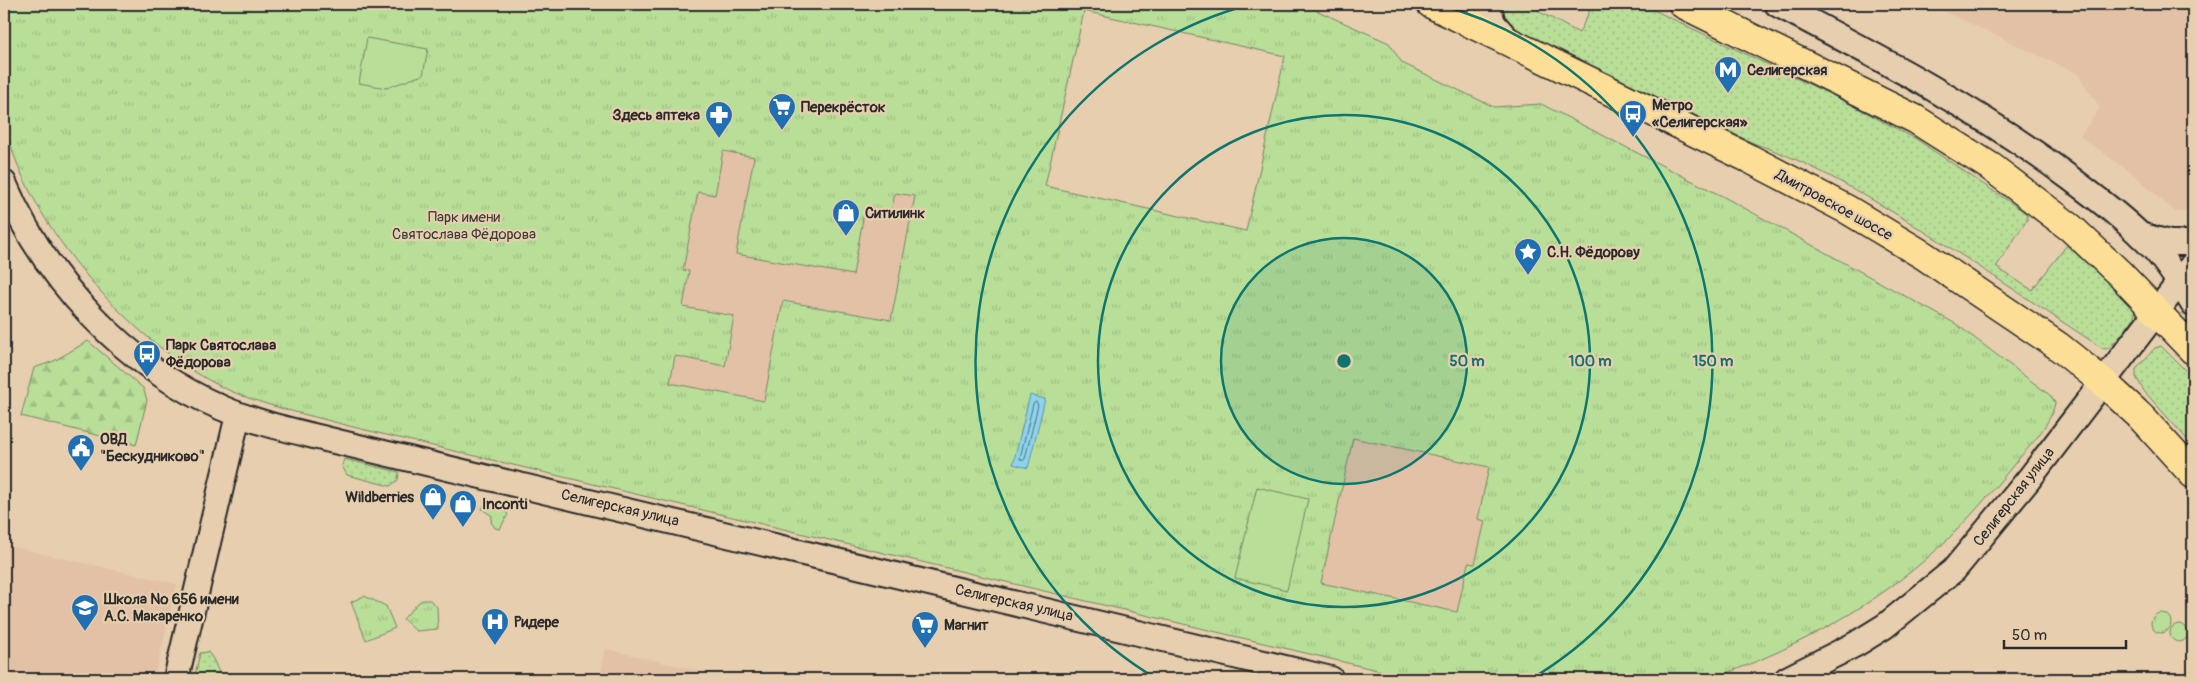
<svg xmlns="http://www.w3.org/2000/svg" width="2197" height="683" font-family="Pangolin,sans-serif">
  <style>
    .built { fill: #e3c1a6 }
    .grass { fill: url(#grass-dots); stroke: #728462 }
    .forest { fill: url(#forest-firs); stroke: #728462 }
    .park { fill: url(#park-tufts); stroke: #728462; fill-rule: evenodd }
    .pitch { fill: #b9de98; stroke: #728462 }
    .water { fill: #8cd4ed; stroke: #65909f }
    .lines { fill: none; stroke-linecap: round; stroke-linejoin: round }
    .shore { stroke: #526f79; stroke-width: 1 }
    .minor-casing { stroke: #2b2b2b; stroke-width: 28 }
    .major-casing { stroke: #2b2b2b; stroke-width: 31 }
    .minor { stroke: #e6ceae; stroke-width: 24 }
    .major { stroke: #fdde96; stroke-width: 28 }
    .ring { fill: none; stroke: #0f766e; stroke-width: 2.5 }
    .labels { text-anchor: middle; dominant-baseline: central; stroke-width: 4.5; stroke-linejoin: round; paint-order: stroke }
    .poi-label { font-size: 15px; font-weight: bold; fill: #2b2b2b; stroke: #e6ceae; text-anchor: start }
    .street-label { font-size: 15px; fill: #2b2b2b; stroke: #e6ceae }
    .park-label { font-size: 15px; fill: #393d36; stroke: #e6ceae }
    .centre { fill: #0f766e; stroke: #e6ceae; stroke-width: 2.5 }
    .ring-label { font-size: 15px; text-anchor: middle; font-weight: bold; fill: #0f766e; stroke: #e6ceae; stroke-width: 4.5; stroke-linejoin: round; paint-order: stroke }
  </style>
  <defs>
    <pattern id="grass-dots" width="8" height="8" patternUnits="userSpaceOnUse" patternTransform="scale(1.25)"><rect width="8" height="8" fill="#b9de98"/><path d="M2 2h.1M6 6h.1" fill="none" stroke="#9fbf83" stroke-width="1.8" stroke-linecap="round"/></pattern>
    <pattern id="forest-firs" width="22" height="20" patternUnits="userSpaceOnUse" patternTransform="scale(1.25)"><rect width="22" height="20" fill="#b9de98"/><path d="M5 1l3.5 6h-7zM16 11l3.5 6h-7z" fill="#9fbf83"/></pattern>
    <pattern id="park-tufts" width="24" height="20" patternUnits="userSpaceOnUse" patternTransform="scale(1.25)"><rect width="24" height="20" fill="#b9de98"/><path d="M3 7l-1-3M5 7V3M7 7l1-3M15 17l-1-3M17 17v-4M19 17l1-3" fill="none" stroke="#9fbf83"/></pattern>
  </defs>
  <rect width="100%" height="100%" fill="#e6ceae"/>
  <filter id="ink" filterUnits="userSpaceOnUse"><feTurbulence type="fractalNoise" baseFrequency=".02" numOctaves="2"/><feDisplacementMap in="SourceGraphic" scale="10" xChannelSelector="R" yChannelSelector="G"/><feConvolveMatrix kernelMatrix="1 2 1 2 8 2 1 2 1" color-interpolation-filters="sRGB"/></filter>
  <g filter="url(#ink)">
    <g class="built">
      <polygon points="1928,4 2193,4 2193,209 2175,212 2134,175 2080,136 2100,108 2077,73"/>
      <polygon points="722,151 754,157 736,254 864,212 895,192 915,196 891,320 783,301 765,401 669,383 674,356 725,365 734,316 683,307 689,272 683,270 698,192 715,194"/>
      <polygon points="1353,438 1489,467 1478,518 1485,520 1475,564 1468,563 1458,612 1321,583"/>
      <polygon points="4,545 177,584 154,679 4,679"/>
      <polygon points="606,649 733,679 599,679"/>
    </g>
    <g class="grass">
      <path d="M1499 4H1542L1538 11 1579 33 1590 10 1605 4H1641L1846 102 1916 139 2023 211 2027 215V220L1996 267 2032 290 2067 245 2131 303C2133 306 2136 309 2135 314 2133 322 2114 345 2107 349L2102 348C2030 301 1960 252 1886 208 1844 183 1800 158 1753 143L1508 25 1503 18Z"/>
      <polygon points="2161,346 2193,378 2193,446 2144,391 2136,377 2136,369 2155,348"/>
      <polygon points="344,459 399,472 398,480 390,486 347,475 342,466"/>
      <polygon points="208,652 213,659 222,679 194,679 200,653"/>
    </g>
    <g class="forest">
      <polygon points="88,341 143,388 147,400 136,445 21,416 34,368 54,361"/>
      <polygon points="484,505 501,508 508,514 500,529 495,528 491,522 492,516 482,509"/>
    </g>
    <g class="park">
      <path d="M4 4H1302L1389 43 1402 63 1494 107 1541 104 1724 197 1956 324 2051 396 2055 403C2049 429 2027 448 2011 468 1985 500 1957 533 1925 560 1864 612 1786 653 1710 679H1415L353 427C314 416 271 408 233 392 138 352 21 221 4 117 2 105 4 91 4 79 4 54 4 29 4 4ZM1084 11 1285 56 1246 231 1045 186ZM723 151 754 157 736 254 853 275 864 213 890 217 895 193 915 196 891 320 783 301 764 401 670 383 675 356 725 366 734 316 683 307 689 271 683 270 698 192 715 195ZM1353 438 1489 467 1478 519 1485 521 1475 564 1468 563 1457 612 1321 583Z"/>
      <polygon points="364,596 386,606 395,628 366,640 351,602"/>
      <polygon points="423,600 430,600 437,607 438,629 416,631 403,619 419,602"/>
      <circle cx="2161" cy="623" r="10"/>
      <circle cx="2179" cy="633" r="9"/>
    </g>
    <g class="pitch">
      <polygon points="367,38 428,49 423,75 386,88 359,83"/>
      <polygon points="1257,487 1308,499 1287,590 1235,578"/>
    </g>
    <polygon class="water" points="1030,395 1045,399 1028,468 1013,464"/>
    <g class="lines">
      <polygon class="shore" points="1036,402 1038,405 1025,459 1022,461 1020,458 1033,404"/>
      <defs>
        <g id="minor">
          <polyline points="1488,4 1493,23 1510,42"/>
          <path d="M1777 4C1878 57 1978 109 2070 178 2099 200 2129 222 2154 249 2169 265 2181 285 2193 304"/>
          <path d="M4 183C45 280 125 366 222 408 259 424 299 432 338 442L1331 679"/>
          <polyline points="2140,235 2170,243 2193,243"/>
          <polyline points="176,679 238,415"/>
          <polyline points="1787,679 1856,644 1885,626 1954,570 2029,479 2193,264"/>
        </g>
        <g id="major">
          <polyline points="1431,4 1750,159 1848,210 1923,255 2058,346 2103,382 2140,416 2193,474"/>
          <polyline points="1683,4 1915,119 1991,167 2071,228 2119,273 2193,350"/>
        </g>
      </defs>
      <use href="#minor" class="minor-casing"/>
      <use href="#major" class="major-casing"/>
      <use href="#minor" class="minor"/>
      <use href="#major" class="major"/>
    </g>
  </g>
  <circle cx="1344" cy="361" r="123" fill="#0f766e" fill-opacity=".12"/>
  <g class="ring">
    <circle cx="1344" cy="361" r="123"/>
    <circle cx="1344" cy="361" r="246"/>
    <path d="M1157 679A369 369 0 0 1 1252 4M1436 4A369 369 0 0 1 1531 679"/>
  </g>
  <defs>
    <symbol id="metro-pin" viewBox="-11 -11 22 30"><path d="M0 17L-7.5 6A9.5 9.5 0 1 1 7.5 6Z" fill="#1f6fb2" stroke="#e6ceae"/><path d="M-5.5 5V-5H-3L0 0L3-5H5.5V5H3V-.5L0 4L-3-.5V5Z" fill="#fff"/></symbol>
    <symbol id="supermarket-pin" viewBox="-11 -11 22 30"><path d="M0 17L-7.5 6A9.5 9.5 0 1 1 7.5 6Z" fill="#1f6fb2" stroke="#e6ceae"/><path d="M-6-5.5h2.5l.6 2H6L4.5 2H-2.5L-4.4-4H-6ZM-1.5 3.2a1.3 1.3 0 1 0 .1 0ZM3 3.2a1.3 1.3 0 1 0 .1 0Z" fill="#fff"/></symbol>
    <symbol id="bus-pin" viewBox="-11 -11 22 30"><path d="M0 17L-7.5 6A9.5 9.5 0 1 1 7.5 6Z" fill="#1f6fb2" stroke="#e6ceae"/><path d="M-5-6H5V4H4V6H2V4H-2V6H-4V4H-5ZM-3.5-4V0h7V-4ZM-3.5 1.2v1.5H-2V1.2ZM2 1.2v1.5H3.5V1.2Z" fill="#fff"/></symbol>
    <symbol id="pharmacy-pin" viewBox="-11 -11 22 30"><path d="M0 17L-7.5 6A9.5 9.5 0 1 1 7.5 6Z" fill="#1f6fb2" stroke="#e6ceae"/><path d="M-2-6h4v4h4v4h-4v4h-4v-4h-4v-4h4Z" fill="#fff"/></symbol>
    <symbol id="shop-pin" viewBox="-11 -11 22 30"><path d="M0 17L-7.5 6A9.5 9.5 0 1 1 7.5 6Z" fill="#1f6fb2" stroke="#e6ceae"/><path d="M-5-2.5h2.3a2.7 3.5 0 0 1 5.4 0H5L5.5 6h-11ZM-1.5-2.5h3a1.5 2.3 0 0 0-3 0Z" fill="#fff"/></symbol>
    <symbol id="sight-pin" viewBox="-11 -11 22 30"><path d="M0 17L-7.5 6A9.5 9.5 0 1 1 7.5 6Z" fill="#1f6fb2" stroke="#e6ceae"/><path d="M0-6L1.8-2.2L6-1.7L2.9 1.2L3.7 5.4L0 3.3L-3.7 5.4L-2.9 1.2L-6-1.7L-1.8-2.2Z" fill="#fff"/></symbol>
    <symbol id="civic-pin" viewBox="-11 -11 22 30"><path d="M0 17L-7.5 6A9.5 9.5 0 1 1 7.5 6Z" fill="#1f6fb2" stroke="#e6ceae"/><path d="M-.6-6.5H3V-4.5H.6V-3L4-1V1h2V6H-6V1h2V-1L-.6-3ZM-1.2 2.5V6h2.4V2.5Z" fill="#fff"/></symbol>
    <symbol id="school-pin" viewBox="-11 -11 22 30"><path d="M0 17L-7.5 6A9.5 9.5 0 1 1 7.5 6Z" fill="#1f6fb2" stroke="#e6ceae"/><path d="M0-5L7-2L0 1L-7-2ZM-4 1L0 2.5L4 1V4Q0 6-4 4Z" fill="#fff"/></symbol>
    <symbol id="hospital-pin" viewBox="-11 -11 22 30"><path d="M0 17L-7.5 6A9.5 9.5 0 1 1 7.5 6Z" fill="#1f6fb2" stroke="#e6ceae"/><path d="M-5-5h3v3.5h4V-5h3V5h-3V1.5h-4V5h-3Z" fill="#fff"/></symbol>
  </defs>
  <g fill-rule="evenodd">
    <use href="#metro-pin" x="1712" y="54" width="32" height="43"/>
    <use href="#supermarket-pin" x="766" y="91" width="32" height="43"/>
    <use href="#bus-pin" x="1617" y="98" width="32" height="43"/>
    <use href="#pharmacy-pin" x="703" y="99" width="32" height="43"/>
    <use href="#shop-pin" x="830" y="197" width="32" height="43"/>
    <use href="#sight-pin" x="1512" y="236" width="32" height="43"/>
    <use href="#bus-pin" x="131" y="338" width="32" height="43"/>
    <use href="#civic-pin" x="65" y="432" width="32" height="43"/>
    <use href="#shop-pin" x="417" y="481" width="32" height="43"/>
    <use href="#shop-pin" x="447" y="488" width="32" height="43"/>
    <use href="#school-pin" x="69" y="592" width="32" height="43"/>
    <use href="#hospital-pin" x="479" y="606" width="32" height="43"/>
    <use href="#supermarket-pin" x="909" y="609" width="32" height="43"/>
  </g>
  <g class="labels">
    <g class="poi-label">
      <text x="1747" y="70">Селигерская</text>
      <text x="1652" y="105">Метро<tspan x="1652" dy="17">«Селигерская»</tspan></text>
      <text x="801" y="107">Перекрёсток</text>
      <text x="700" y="115" text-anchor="end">Здесь аптека</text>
      <text x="865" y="213">Ситилинк</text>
      <text x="1547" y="252">С.Н. Фёдорову</text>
      <text x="166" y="345">Парк Святослава<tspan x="166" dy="17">Фёдорова</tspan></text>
      <text x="100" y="439">ОВД<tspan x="100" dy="17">"Бескудниково"</tspan></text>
      <text x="414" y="497" text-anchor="end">Wildberries</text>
      <text x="482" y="504">Inconti</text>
      <text x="104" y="599">Школа № 656 имени<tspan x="104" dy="17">А.С. Макаренко</tspan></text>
      <text x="514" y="622">Ридере</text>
      <text x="944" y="625">Магнит</text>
    </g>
    <g class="street-label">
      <text transform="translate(1834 205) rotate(29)">Дмитровское шоссе</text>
      <text transform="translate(2014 497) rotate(-52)">Селигерская улица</text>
      <text transform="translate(620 508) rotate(13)">Селигерская улица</text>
      <text transform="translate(1014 603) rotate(13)">Селигерская улица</text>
    </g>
    <g class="park-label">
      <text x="464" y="217">Парк имени<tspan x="464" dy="17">Святослава Фёдорова</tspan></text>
    </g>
  </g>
  <circle cx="1344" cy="361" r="8" class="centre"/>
  <g class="ring-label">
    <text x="1467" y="366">50 m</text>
    <text x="1590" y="366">100 m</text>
    <text x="1713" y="366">150 m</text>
  </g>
  <rect width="2197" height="683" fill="none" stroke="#e6ceae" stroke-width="20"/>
  <rect x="10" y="10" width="2177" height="663" fill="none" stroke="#2b2b2b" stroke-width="2" filter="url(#ink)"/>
  <path d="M2004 640v8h122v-8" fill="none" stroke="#2b2b2b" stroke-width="2.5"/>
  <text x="2012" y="640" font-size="15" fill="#2b2b2b" stroke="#e6ceae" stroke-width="4" paint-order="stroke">50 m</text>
</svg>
